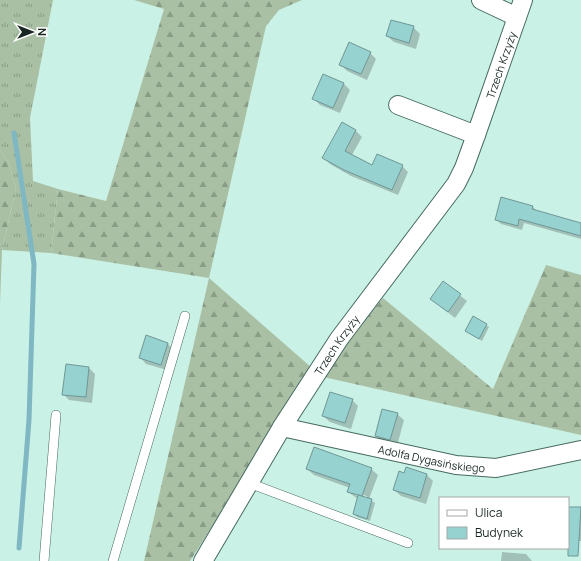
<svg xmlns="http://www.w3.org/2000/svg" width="581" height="561" font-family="Manrope,sans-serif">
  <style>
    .grass { fill: url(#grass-tufts) }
    .forest { fill: url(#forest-firs) }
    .shadow { fill: #0003; fill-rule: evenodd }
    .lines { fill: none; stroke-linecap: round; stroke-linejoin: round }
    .stream { stroke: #7fb7c2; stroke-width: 5 }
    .building { fill: #96d2d0; stroke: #6f9796 }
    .lane-casing { stroke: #476b62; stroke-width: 10 }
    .street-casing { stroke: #476b62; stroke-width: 20 }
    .lane { stroke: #fff; stroke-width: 9 }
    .street { stroke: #fff; stroke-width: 18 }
    .labels { text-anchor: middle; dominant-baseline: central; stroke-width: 4; stroke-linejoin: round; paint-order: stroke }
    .street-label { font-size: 11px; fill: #182722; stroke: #fff }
  </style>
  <defs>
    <pattern id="grass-tufts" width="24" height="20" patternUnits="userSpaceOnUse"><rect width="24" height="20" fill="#aac0a5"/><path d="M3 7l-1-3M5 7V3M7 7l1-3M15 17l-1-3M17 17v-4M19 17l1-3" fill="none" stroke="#899c86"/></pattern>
    <pattern id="forest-firs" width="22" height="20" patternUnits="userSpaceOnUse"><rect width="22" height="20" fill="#aac0a5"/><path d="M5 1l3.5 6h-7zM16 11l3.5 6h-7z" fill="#899c86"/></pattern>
  </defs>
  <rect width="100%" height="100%" fill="#caf1e6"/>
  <polygon class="grass" points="0,0 53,0 30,118 33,181 58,189 51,253 2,250 16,188 8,161 0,150"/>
  <g class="forest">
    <polygon points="134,0 302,0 279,10 266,26 209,278 312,368 292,402 190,561 144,561 209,278 51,253 58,189 106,201 164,9"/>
    <polygon points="0,150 8,161 16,188 2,250 0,304"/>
    <polygon points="546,265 581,275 581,435 319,376 383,298 493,389"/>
  </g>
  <g class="shadow">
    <polygon points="413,27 420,34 416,49 394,42 387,36"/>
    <polygon points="370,53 376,59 367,80 347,71 340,64"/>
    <polygon points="323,75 344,84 350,90 340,113 320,105 313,98"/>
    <polygon points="342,124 356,131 362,137 352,155 373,166 402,166 408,172 398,195 351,176 330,164 324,158"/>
    <polygon points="533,207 538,212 581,224 581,239 524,223 522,230 501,224 496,219"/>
    <polygon points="443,282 467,301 455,318 431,299"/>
    <polygon points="486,325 489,327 482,341 466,331"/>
    <polygon points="167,343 174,350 167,370 146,364 140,357"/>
    <polygon points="66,365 89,368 95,374 92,403 69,400 63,394"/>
    <polygon points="352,400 358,406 351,429 330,422 323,416"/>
    <polygon points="397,414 404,420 397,446 382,442 376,436"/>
    <path d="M307 469H371L378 475 369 499 375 503 370 521 357 517 354 514 358 499 348 492 350 488 314 475ZM355 493 367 496V498L355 495Z"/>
    <polygon points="407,469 427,475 433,481 426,504 401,496 394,490"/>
    <rect x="568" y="508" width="13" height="33"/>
    <polygon points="502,552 526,554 532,561 501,561"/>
  </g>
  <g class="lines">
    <polyline class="stream" points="14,133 34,264 29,420 19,548"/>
  </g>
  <g class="building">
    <polygon points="391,20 414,26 409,43 386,36"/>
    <polygon points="349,42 371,52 361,74 339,65"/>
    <polygon points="323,74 344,83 333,108 312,99"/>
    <polygon points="342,122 356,130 345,151 372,165 377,154 403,165 392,190 344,170 322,158"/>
    <polygon points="501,197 533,206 532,209 581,223 581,236 519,219 518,226 495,220"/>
    <polygon points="443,281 461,294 448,312 430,299"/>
    <polygon points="473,316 487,324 479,339 465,331"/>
    <polygon points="146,335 168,343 161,365 139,358"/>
    <polygon points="66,364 89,367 86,397 62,395"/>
    <polygon points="330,392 353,399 345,423 322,416"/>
    <polygon points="382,409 398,413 390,440 375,436"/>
    <polygon points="314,447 372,468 362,496 347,492 350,484 306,469"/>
    <polygon points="406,467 427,474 420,498 393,490 399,471 404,473"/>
    <polygon points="358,495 372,499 367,519 353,514"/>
    <polygon points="568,507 581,507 578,556 568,556"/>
  </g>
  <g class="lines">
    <defs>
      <g id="lane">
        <polyline points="249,483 408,543"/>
        <polyline points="44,561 56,415"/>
        <polyline points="113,561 185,316"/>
      </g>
      <g id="street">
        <polyline points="481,0 517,17"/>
        <polyline points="398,105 476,135"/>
        <path id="s1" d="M282 427 456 465 496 468 581 450"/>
        <path id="s2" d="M203 561 282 427 339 339 456 184 464 168 476 135 523 0"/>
      </g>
    </defs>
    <use href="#lane" class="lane-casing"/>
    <use href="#street" class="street-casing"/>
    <use href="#lane" class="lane"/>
    <use href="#street" class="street"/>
  </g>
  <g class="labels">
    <g class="street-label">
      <text stroke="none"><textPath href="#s2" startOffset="582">Trzech Krzyży</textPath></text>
      <text stroke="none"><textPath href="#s2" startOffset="254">Trzech Krzyży</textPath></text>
      <text stroke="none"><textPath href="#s1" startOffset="153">Adolfa Dygasińskiego</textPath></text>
    </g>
  </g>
  <rect x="439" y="497" width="130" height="52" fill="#ffffff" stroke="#a3a9a7"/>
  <rect x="447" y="510" width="20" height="6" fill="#ffffff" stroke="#a3a9a7"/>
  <text x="475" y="517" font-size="12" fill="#182722">Ulica</text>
  <rect x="447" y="527" width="20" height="12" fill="#96d2d0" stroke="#a3a9a7"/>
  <text x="475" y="537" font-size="12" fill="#182722">Budynek</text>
  <g transform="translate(32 32) rotate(90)" stroke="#ffffff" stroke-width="3" paint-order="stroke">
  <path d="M0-3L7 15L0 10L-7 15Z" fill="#182722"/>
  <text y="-6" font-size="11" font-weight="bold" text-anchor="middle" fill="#182722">N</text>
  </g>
</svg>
